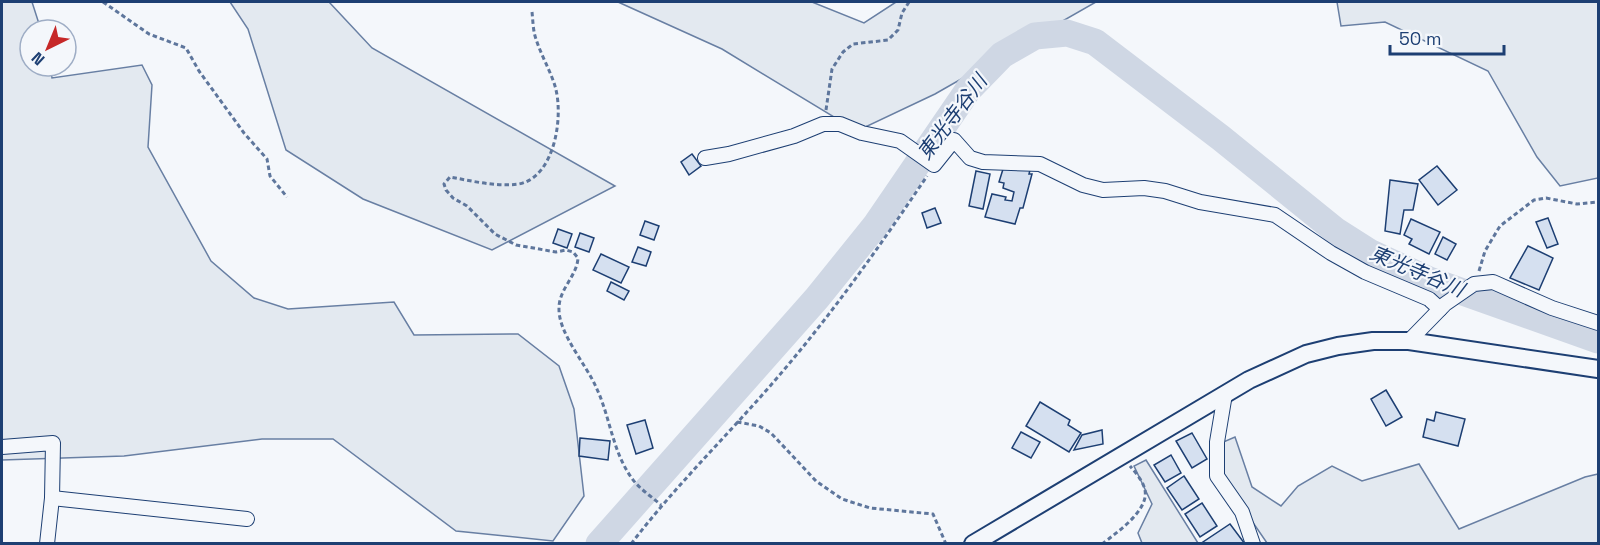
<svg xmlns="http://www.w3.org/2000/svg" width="1600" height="545" font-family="'Space Grotesk','Noto Sans JP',sans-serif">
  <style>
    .green { fill: #e3e9f0; stroke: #687fa3; stroke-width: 1.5 }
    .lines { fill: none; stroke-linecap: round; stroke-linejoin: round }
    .river { stroke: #cfd7e4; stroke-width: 27 }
    .building { fill: #d5e0f0; stroke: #1d3f73; stroke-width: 1.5 }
    .minor-casing { stroke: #1d3f73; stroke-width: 16 }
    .tertiary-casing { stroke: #1d3f73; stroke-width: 20 }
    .path { stroke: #5e769c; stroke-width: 3; stroke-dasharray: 4.5 3; stroke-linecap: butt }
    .minor { stroke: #f4f7fb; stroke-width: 14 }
    .tertiary { stroke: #f4f7fb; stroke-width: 16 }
    .labels { text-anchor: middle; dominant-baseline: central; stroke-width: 4.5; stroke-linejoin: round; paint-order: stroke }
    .water-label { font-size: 20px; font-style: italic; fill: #1d3f73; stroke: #f4f7fb }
  </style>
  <rect width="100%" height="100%" fill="#f4f7fb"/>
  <g class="green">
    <polygon points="2,2 32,2 41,30 30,30 30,66 50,66 52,78 142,65 152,85 148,147 211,261 254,298 288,309 394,302 414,335 518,334 559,366 574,409 584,496 553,541 456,531 333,439 262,439 124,456 2,460"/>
    <polygon points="230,2 329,2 372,48 615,186 492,250 363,199 286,150 248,29"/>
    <polygon points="618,2 812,2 864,23 896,2 1096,2 935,94 857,131 722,49"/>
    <polygon points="1337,2 1598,2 1598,178 1560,186 1537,157 1488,71 1385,22 1341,26"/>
    <polygon points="1235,437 1252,487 1281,506 1298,486 1332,466 1362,481 1419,464 1459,529 1585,477 1598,474 1598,543 1267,543 1221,476 1221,443"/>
    <polygon points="1146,460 1198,543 1142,543 1138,533 1152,504 1134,466"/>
  </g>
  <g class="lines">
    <polyline class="river" points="599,544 817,298 875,226 968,90 1002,55 1035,36 1067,33 1095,42 1221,138 1336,231 1369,252 1429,280 1598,340"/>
  </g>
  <g class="building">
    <polygon points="692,154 701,166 689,175 681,162"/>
    <polygon points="1004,166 1019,170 1020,167 1030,170 1029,174 1032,174 1023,208 1020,208 1015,224 985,217 992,194 1006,197 1005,200 1012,201 1014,192 1003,188 1004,183 999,182"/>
    <polygon points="1437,166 1457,190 1438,205 1419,180"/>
    <polygon points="976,171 990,174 983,209 969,206"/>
    <polygon points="1390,180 1418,184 1413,210 1404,210 1400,234 1385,231"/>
    <polygon points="935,208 941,223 927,228 922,213"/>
    <polygon points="1548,218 1558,244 1547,248 1536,222"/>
    <polygon points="1411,219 1440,232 1429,254 1409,244 1412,239 1404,235"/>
    <polygon points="645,221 659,226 654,240 640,235"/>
    <polygon points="558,229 572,234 567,248 553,243"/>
    <polygon points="580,233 594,238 589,252 575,247"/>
    <polygon points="1443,237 1456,244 1447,260 1435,254"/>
    <polygon points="1528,246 1553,258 1539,290 1510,278"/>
    <polygon points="638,247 651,252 646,266 632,262"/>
    <polygon points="601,254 629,267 621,283 593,270"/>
    <polygon points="611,282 629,291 624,300 607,291"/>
    <polygon points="1386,390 1402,417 1386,426 1371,399"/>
    <polygon points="1040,402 1070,420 1068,425 1081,433 1069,452 1026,426"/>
    <polygon points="1436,412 1465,419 1458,446 1423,437 1427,419 1434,421"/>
    <polygon points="645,420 653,448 636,454 627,425"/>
    <polygon points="1102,430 1103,444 1074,450 1082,435"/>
    <polygon points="1021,432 1040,442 1031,458 1012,448"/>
    <polygon points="1192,433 1207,459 1192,468 1176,441"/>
    <polygon points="580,438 610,441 608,460 579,456"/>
    <polygon points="1171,455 1181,473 1165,482 1154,465"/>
    <polygon points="1184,476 1199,499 1182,510 1167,488"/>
    <polygon points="1202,503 1217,526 1200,537 1185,514"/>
    <polygon points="1230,524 1245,544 1200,544"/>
  </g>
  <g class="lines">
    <defs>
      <g id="minor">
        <polyline points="705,158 729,154 794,136 823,124 840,124 862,133 900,141 934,165 954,140 970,158 983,162 1040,164 1083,185 1103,190 1144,188 1165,191 1200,202 1275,215 1331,253 1365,272 1429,299 1440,309"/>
        <polyline points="1409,341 1445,304 1474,284 1493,282 1552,308 1598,323"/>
        <polyline points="1225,394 1217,442 1217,476 1242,512 1253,544"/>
        <polyline points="2,447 53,443 52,498 47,544"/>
        <polyline points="52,498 247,519"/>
      </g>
      <polyline id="tertiary" points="973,544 1249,380 1306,354 1338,346 1373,341 1409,341 1598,369"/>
    </defs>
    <use href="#minor" class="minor-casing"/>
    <use href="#tertiary" class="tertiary-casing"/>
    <g class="path">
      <polyline points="103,2 149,34 186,48 199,71 244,133 267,159 270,176 287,197"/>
      <path d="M532 12C533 21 533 31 536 39 541 55 550 70 555 86 564 116 555 177 519 184 496 187 472 181 450 177L444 184 446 190 453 198 467 206 495 234 516 245 556 252 566 250 573 252 578 258C577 276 559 289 559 308 558 333 586 364 596 387 610 416 612 450 631 477 638 488 651 496 661 505"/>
      <polyline points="826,110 832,69 843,52 853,44 888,40 898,30 902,13 909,2"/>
      <polyline points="1479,271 1485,251 1500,226 1534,200 1546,198 1577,204 1598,202"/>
      <polyline points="737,422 759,426 771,433 816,481 842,499 870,508 933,514 946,544"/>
      <path d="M631 544C676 485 729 434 777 378 832 314 880 246 927 176"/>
      <path d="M1102 544C1116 533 1149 511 1145 490 1143 481 1136 473 1130 466"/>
    </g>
    <use href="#minor" class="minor"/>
    <use href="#tertiary" class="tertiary"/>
  </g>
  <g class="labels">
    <g class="water-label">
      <text transform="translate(952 117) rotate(-53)">東光寺谷川</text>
      <text transform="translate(1417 271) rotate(23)">東光寺谷川</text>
    </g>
  </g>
  <rect width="1600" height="545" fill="none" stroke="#1d3f73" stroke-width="6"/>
  <g transform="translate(48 48) rotate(223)"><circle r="28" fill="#f4f7fb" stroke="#9eadc5" stroke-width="1.5"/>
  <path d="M0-4.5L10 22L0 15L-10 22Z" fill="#c62828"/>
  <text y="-9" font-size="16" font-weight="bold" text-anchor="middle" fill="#1d3f73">N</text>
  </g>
  <path d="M1390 45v9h114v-9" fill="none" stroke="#1d3f73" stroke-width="3"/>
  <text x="1399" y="45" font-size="18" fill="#1d3f73" stroke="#f4f7fb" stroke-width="4.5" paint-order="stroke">50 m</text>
</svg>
